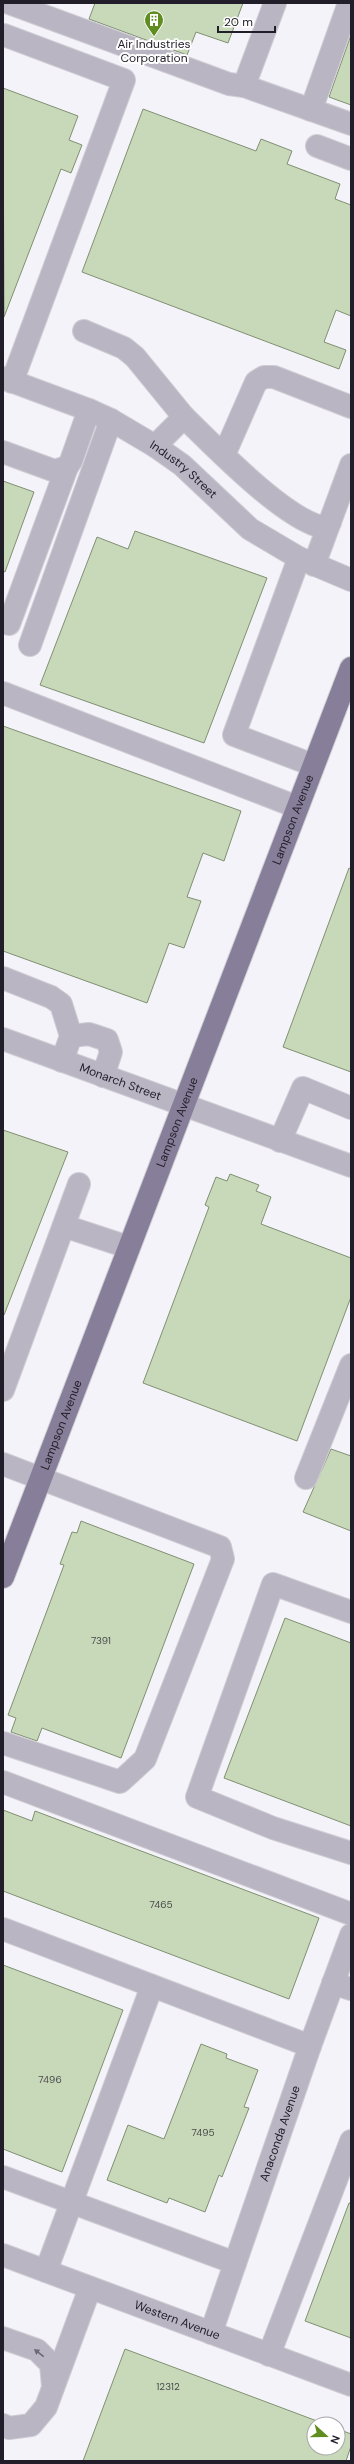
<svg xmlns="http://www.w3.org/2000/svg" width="354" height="2464" font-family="'DM Sans',sans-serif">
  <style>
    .building { fill: #c8d9b9; stroke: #809072 }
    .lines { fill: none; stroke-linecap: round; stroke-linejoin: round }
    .minor-casing { stroke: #cfccd4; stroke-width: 24 }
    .major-casing { stroke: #cfccd4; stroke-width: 24 }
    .minor { stroke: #b9b5c3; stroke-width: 22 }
    .major { stroke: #877f99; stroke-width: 22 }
    .oneway { fill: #6d6976 }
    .labels { text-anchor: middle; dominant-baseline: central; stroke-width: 4; stroke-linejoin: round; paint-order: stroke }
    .number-label { font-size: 10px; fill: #4b4c4d }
    .poi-label { font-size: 12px; fill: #211d29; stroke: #fff }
    .street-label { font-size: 12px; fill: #211d29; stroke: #fff }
  </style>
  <rect width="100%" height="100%" fill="#f5f3fa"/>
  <g class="building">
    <polygon points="95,3 243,3 228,43 196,32 187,55 89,19"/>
    <polygon points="351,35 351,105 329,97"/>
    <polygon points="3,88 78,116 69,140 82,145 71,173 61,169 4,317"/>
    <polygon points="143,109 256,151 261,139 292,151 287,164 340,184 335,199 351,205 351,316 336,310 324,342 346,350 339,369 82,272"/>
    <polygon points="3,481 34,492 5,572 3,571"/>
    <polygon points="135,531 267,578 204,743 40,685 97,537 128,549"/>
    <polygon points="3,726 241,811 224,861 203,853 187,897 201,901 184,948 169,943 147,1003 3,951"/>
    <polygon points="349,868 351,869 351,1072 283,1047"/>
    <polygon points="3,1130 68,1152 4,1315 3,1315"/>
    <polygon points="230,1174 259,1185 256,1191 271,1197 261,1224 351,1258 351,1297 297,1441 143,1383 209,1207 205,1205 216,1177 227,1181"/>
    <polygon points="331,1449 351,1456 351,1531 303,1512"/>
    <polygon points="81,1521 194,1564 121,1758 42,1728 37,1741 11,1732 16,1718 8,1715 64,1565 60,1564 72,1532 77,1533"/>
    <polygon points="285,1618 351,1643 351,1826 224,1778"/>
    <polygon points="3,1810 32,1821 35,1811 319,1918 289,1999 3,1891"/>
    <polygon points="3,1965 123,2010 62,2172 3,2149"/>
    <polygon points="201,2044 227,2054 226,2058 258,2070 244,2107 249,2108 222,2177 219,2175 205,2212 169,2198 167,2203 107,2180 128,2125 164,2139"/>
    <polygon points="349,2203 351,2203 351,2338 305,2321"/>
    <polygon points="125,2349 325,2424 314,2424 314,2448 338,2448 338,2429 351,2434 351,2446 346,2461 83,2461"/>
  </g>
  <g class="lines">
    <defs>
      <g id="minor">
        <polyline points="9,3 229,84 244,86 351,124"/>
        <polyline points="4,35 124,80 12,382"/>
        <polyline points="244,86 275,3"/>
        <polyline points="311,110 349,3"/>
        <polyline points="317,146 351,159"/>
        <polyline points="84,331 124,348 135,357 184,417"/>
        <path id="s1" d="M3 378 89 410 111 420 155 446 182 465 250 529 299 558 351 580"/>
        <path d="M155 446 184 417C214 446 283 518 322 527L330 522"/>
        <polyline points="3,452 55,471 67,467 71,461 89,410"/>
        <polyline points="224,455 256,382 264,377 274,377 351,407"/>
        <polyline points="299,558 234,735 313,765"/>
        <polyline points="314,565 351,465"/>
        <polyline points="9,624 67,467"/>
        <polyline points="30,645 111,420"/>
        <polyline points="3,693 297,807"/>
        <polyline points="3,978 51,997 61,1004 71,1036 62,1061"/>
        <polyline points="71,1036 89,1034 107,1040 111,1052 103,1076"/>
        <path id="s2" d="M3 1039 351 1166"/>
        <polyline points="280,1141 303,1088 351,1108"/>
        <polyline points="64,1226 128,1247"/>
        <polyline points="3,1390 79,1184"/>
        <polyline points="3,1464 220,1547 223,1559 145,1759 120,1782 3,1743"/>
        <polyline points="306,1478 351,1365"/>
        <polyline points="351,1612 273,1584 197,1797 273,1828 351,1853"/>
        <polyline points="3,1782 351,1914"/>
        <polyline points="3,1929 310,2046"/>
        <polyline points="333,1983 351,1989"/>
        <polyline points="3,2177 235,2263"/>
        <path id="s3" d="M3 2255 351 2385"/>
        <polyline points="46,2271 152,1986"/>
        <path id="s4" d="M211 2333 310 2046 351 1935"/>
        <polyline points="3,2338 37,2350 51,2364 53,2387"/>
        <polyline points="269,2355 351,2141"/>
        <polyline points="3,2425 9,2428 31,2425 46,2407 90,2288"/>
      </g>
      <g id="major">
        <path id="s5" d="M3 1577 351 668"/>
      </g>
    </defs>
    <use href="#minor" class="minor-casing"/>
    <use href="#major" class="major-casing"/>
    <use href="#minor" class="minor"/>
    <use href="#major" class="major"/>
  </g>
  <defs><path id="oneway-solid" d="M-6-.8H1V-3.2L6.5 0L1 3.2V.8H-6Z"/></defs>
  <use class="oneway" href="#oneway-solid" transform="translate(39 2353) rotate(-142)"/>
  <defs>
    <symbol id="building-pin" viewBox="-11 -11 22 30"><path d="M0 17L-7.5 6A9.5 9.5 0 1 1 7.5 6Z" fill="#608d20" stroke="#fff"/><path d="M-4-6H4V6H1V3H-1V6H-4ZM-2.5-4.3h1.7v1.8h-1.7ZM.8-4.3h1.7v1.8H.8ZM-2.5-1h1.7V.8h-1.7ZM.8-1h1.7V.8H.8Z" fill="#fff"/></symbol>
  </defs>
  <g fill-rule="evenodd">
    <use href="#building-pin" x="143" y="9" width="22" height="30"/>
  </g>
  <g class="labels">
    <g class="number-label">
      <text x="101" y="1640">7391</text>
      <text x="161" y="1904">7465</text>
      <text x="50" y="2079">7496</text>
      <text x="203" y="2132">7495</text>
      <text x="168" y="2386">12312</text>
    </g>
    <g class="poi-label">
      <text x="154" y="44">Air Industries<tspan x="154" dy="14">Corporation</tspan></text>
    </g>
    <g class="street-label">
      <text stroke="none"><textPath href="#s1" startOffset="204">Industry Street</textPath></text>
      <text stroke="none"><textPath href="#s5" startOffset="811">Lampson Avenue</textPath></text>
      <text stroke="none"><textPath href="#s2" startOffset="125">Monarch Street</textPath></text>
      <text stroke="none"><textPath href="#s5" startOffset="487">Lampson Avenue</textPath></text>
      <text stroke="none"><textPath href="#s5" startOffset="163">Lampson Avenue</textPath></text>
      <text stroke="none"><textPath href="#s4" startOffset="211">Anaconda Avenue</textPath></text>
      <text stroke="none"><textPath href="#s3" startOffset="186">Western Avenue</textPath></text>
    </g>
  </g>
  <rect width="354" height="2464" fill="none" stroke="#211d29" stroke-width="8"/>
  <g transform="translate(326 2436) rotate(111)"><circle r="19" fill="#ffffff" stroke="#a6a5a9"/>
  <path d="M0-3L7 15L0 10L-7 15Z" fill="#608d20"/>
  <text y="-6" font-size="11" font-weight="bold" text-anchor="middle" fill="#211d29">N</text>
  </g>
  <path d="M218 26v6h57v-6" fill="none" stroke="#211d29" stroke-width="2"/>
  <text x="224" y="26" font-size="12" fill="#211d29" stroke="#ffffff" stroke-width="3" paint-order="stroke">20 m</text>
</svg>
